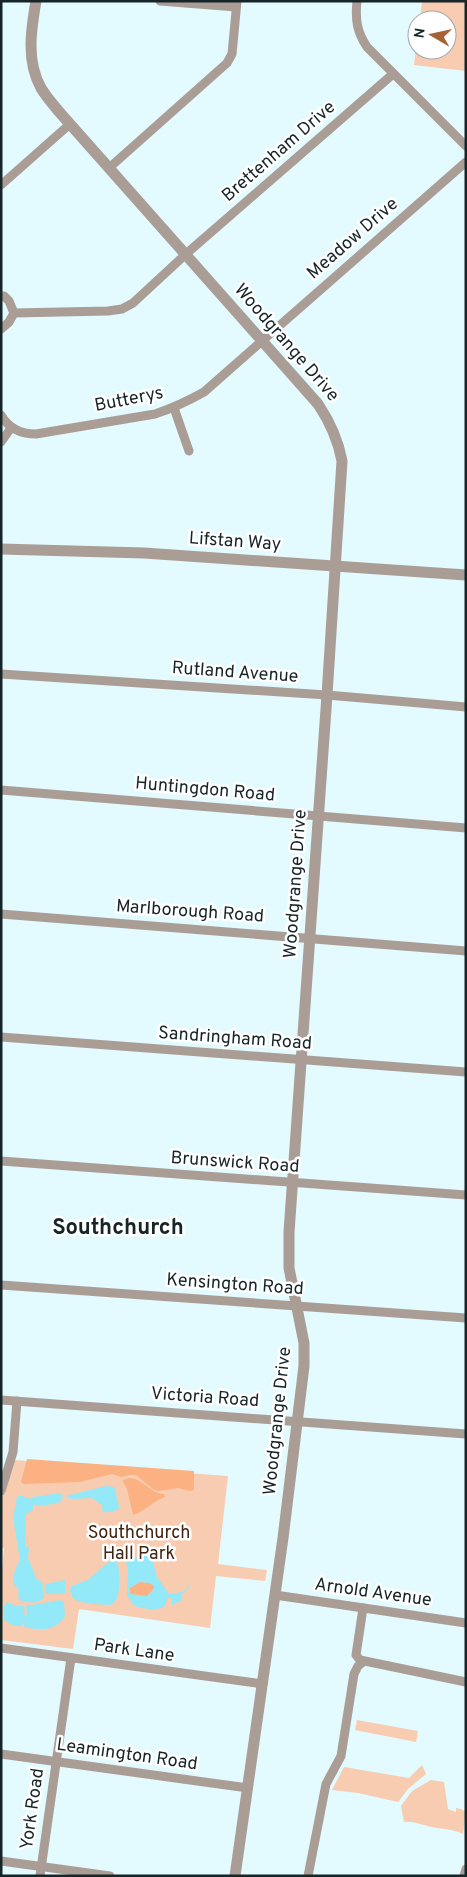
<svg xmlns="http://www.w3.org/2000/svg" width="467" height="1877" font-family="Overpass,sans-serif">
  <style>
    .green { fill: #f8ccb1 }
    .forest { fill: #fbb182 }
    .water { fill: #93e9f8; fill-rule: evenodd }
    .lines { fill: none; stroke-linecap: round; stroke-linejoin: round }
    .minor { stroke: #aa9d96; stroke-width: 9 }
    .tertiary { stroke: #aa9d96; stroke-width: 11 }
    .labels { text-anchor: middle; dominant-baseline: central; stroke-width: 5; stroke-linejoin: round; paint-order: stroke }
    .street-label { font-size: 18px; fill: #162528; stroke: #fff }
    .park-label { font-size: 18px; fill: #422410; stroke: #fff }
    .district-label { font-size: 22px; font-weight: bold; fill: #162528; stroke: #fff }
  </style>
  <rect width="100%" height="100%" fill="#e3faff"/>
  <g class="green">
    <polygon points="422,1 466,1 466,71 414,65 417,40 417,50 447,50 447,20 420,20"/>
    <polygon points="14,1460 228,1476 218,1564 267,1570 265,1581 216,1576 210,1628 79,1609 73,1649 1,1640 1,1585 4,1548 1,1547 1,1501"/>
    <polygon points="357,1720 418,1731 416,1742 355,1730"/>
    <polygon points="422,1765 426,1774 408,1789 398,1802 358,1793 332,1790 344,1767 409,1778"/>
    <path d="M431 1780 444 1782 448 1809 456 1812V1808L461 1809 466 1812 463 1834C450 1828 445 1830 432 1827 421 1825 414 1821 404 1822L401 1806 412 1791Z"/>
  </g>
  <g class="forest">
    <polygon points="27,1459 194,1471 194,1490 190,1491 178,1488 158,1491 153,1489 136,1475 130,1475 121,1477 112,1474 79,1482 24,1484 21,1482"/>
    <path d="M130 1478C143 1479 150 1493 164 1494L165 1497C153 1501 144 1512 133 1515L127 1489 122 1480Z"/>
    <polygon points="140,1582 151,1583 154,1586 154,1589 146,1597 130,1594 130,1587"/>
  </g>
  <g class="water">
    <polygon points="106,1486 114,1487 115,1489 119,1507 118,1510 103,1513 102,1505 92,1498 72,1499 65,1496"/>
    <path d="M60 1493 63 1497 60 1502C52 1504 41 1508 33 1504V1510L26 1514 25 1546 29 1547 28 1558 37 1580 42 1581 44 1598C37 1604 28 1603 19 1600 18 1597 19 1592 18 1588 16 1586 14 1585 13 1582 12 1577 17 1564 20 1560L13 1518 17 1497 19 1495 31 1499 32 1497Z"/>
    <path d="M124 1554 133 1557 151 1555 157 1577 169 1594C180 1592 186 1594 191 1581L189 1588 181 1595 182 1600 172 1605V1598H168L164 1607 153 1610 134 1606 127 1595 128 1570ZM140 1582 150 1583 154 1586V1589L147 1596 130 1594V1588Z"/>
    <path d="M114 1561 117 1562C120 1570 122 1600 112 1604 108 1606 101 1604 96 1604 88 1603 80 1603 73 1598L70 1591 71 1586 88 1580 107 1563Z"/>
    <polygon points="65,1580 65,1594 45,1594 45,1584"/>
    <path d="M60 1600 64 1602 65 1616C56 1632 39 1630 24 1627L25 1621 22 1626C15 1627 9 1624 4 1619V1606L7 1602 16 1606H24L25 1620 27 1613 26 1606Z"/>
  </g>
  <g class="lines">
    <g class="minor">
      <polyline points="160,1 236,7"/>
      <path d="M357 1C355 20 357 32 367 47L466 146"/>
      <polyline points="109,168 227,63 232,54 237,1"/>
      <polyline points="1,185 70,124"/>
      <polyline points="1,296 4,296 9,301 14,313"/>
      <polyline points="1,329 9,322 14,313 108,311 122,309 133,303 186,254 393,74"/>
      <polyline points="174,408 189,451"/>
      <path d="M1 415C9 429 21 434 36 434L155 414C173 408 188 401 204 392L466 162"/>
      <polyline points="1,442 11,428"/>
      <polyline points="1,674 327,695 466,707"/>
      <polyline points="1,790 466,828"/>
      <polyline points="1,914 466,951"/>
      <polyline points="1,1037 466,1072"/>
      <polyline points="1,1161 466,1195"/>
      <polyline points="1,1285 466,1318"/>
      <polyline points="1,1400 466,1434"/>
      <polyline points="1,1491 13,1452 17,1401"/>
      <polyline points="275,1595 466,1623"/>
      <polyline points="363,1608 356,1655 360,1660 466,1682"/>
      <polyline points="1,1648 263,1684"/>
      <polyline points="1,1754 248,1788"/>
      <polyline points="1,1861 110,1876"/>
      <polyline points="40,1876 71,1658"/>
      <polyline points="308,1876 326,1784 341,1756 354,1674 358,1666 363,1662"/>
      <polyline points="464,1876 466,1869"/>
    </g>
    <g class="tertiary">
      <path d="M36 1C31 30 26 61 41 88 49 101 60 113 70 124L318 404C330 422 338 439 342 461L327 695 289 1232V1268L304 1343V1366L283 1538 235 1876"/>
      <polyline points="1,549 144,553 466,575"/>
    </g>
  </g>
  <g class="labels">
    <g class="street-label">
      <text transform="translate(279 152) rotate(-41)">Brettenham Drive</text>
      <text transform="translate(353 239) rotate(-41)">Meadow Drive</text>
      <text transform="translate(286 343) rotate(49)">Woodgrange Drive</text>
      <text transform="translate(129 400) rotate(-11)">Butterys</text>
      <text transform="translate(235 542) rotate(4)">Lifstan Way</text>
      <text transform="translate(235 673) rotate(4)">Rutland Avenue</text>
      <text transform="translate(205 790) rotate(5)">Huntingdon Road</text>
      <text transform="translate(296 884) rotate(-86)">Woodgrange Drive</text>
      <text transform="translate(190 912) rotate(4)">Marlborough Road</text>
      <text transform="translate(235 1039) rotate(4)">Sandringham Road</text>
      <text transform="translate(235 1163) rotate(4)">Brunswick Road</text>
      <text transform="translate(235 1285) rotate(4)">Kensington Road</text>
      <text transform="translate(205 1398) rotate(4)">Victoria Road</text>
      <text transform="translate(278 1421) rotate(-84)">Woodgrange Drive</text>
      <text transform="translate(373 1593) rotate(8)">Arnold Avenue</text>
      <text transform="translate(134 1651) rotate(8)">Park Lane</text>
      <text transform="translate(127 1755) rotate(8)">Leamington Road</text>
      <text transform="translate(33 1809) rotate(-82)">York Road</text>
    </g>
    <g class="park-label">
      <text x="139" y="1533">Southchurch<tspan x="139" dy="21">Hall Park</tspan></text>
    </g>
    <g class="district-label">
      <text x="118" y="1228">Southchurch</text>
    </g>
  </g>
  <rect width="467" height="1877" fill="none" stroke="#162528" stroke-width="5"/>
  <g transform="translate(432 35) rotate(279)"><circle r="24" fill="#ffffff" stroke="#a2a8a9"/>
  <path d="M0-4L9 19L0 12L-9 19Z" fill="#a66233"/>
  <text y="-8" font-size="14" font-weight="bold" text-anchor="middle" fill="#162528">N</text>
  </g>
</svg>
